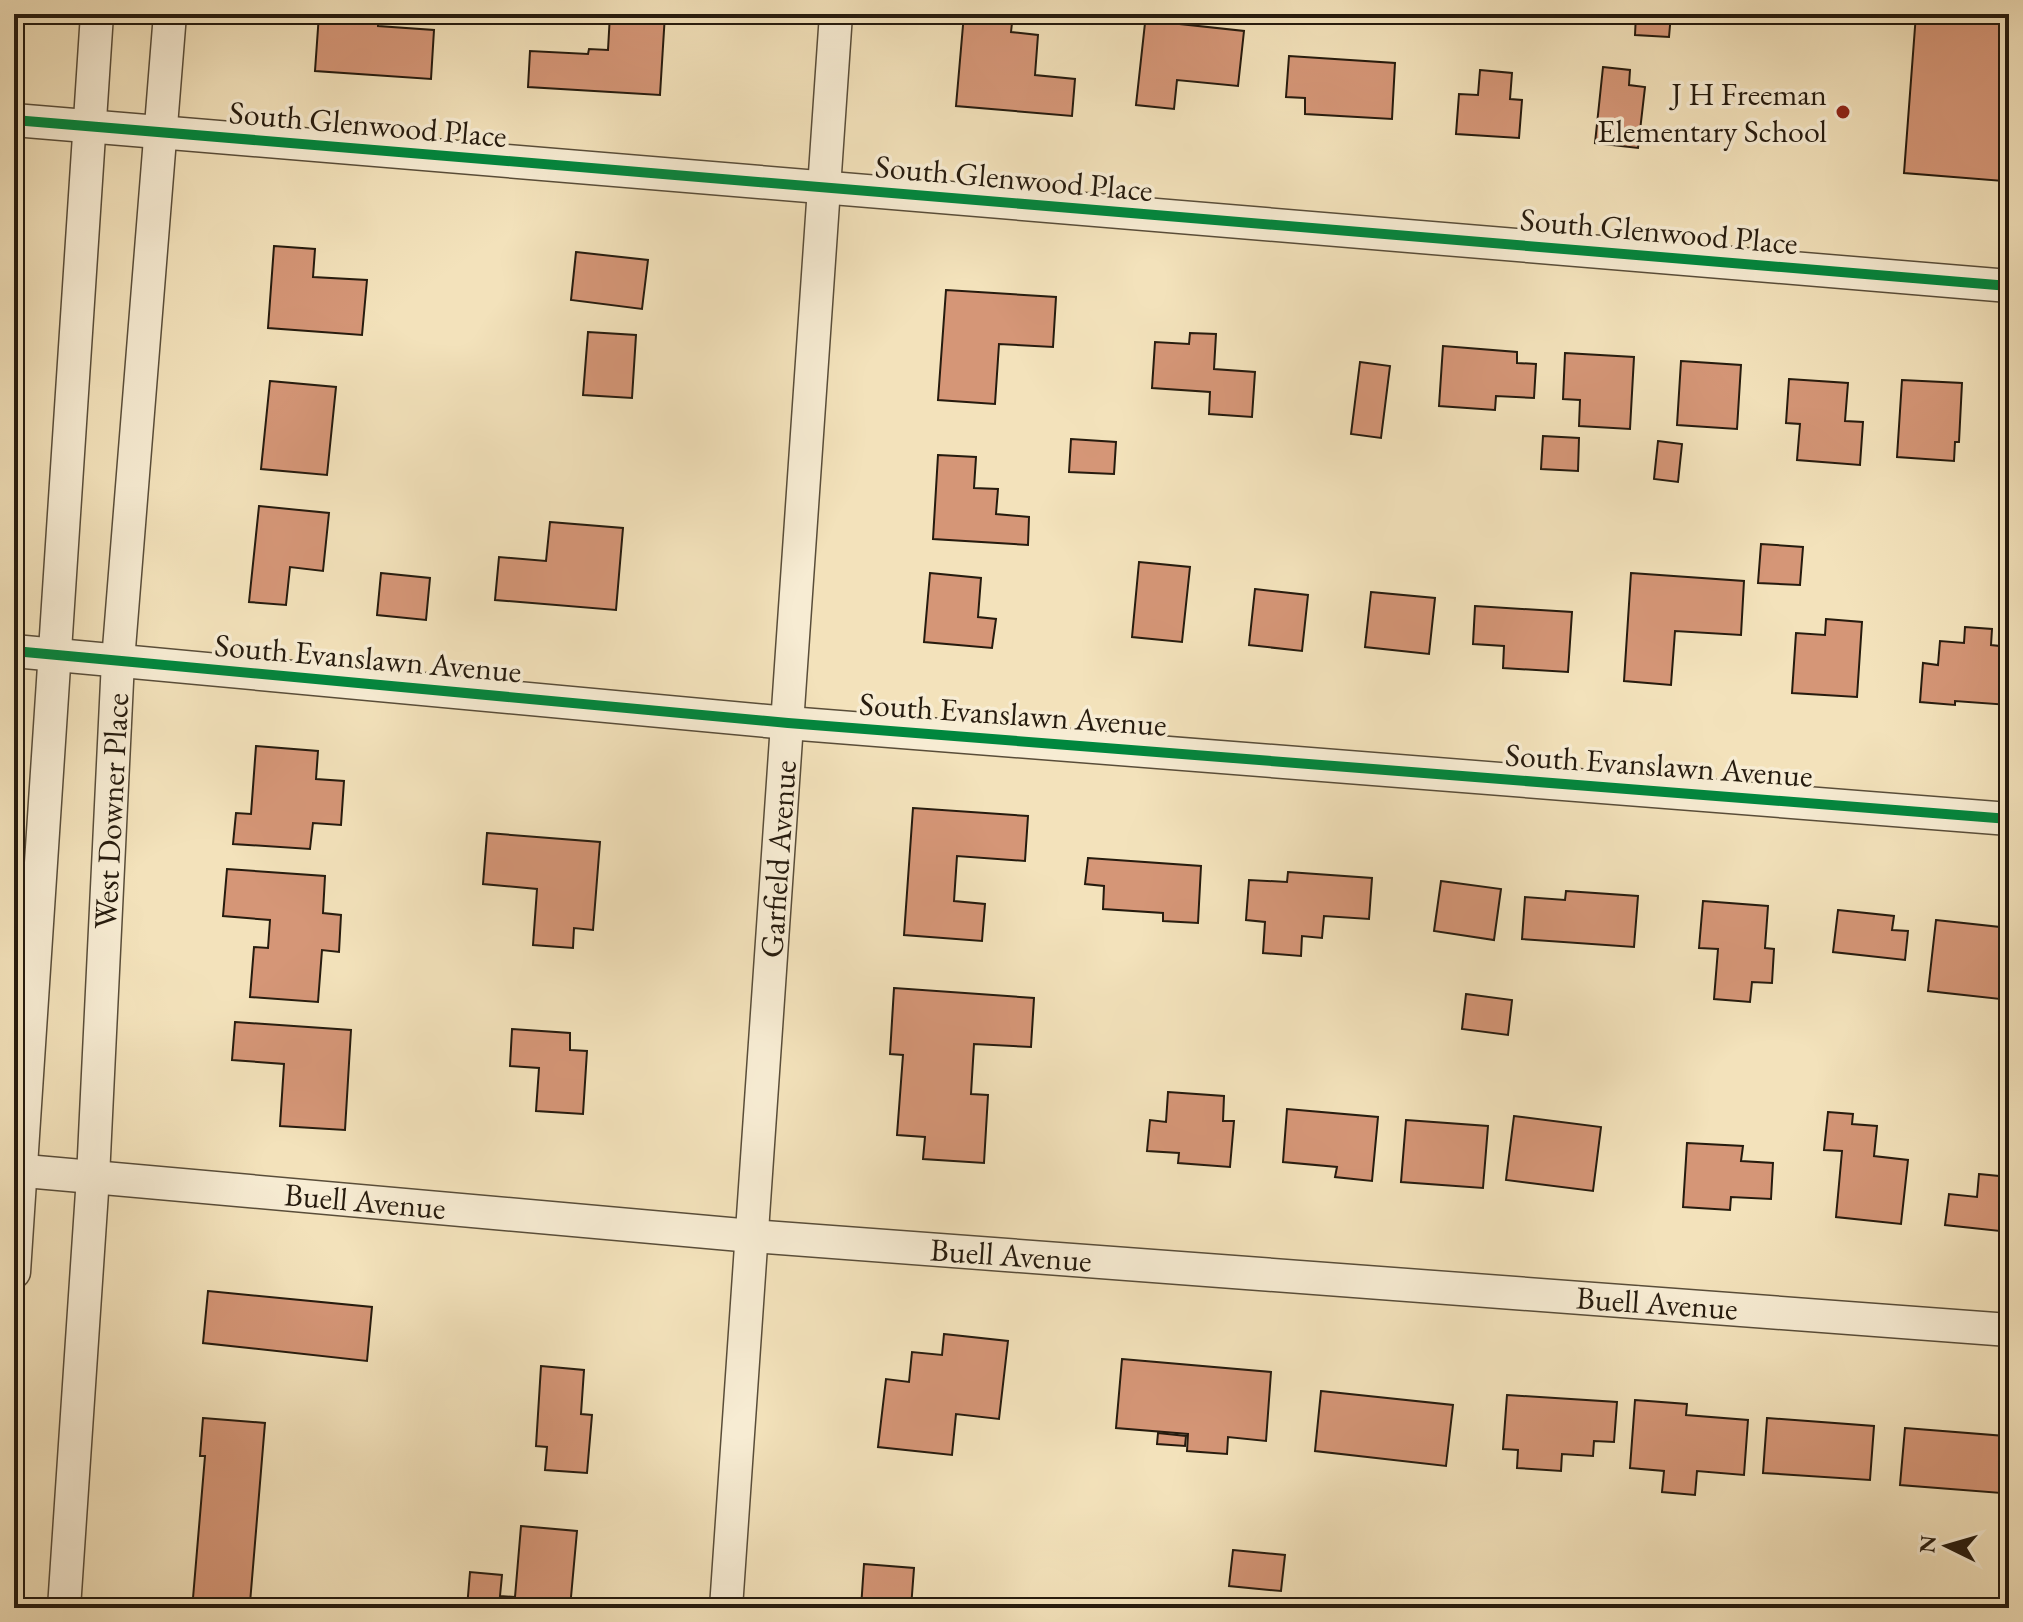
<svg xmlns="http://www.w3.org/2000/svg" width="2023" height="1622" font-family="'EB Garamond',serif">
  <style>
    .building { fill: #d59677; stroke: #261b0e; stroke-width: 2 }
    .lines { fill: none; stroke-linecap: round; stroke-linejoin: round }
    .street-casing { stroke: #594d39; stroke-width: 35 }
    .street { stroke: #f7ecd3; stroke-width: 32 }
    .cycleway-casing { stroke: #f7ecd3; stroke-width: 15 }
    .cycleway { stroke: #00873e; stroke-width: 10 }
    .poi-dot { fill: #8f2418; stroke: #f7ecd3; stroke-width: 3 }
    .labels { text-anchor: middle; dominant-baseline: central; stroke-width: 7; stroke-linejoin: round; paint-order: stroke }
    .poi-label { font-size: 32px; fill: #261b0e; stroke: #f7ecd3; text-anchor: end }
    .street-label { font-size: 32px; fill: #261b0e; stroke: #f7ecd3 }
  </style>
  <rect width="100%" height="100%" fill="#f3e2bb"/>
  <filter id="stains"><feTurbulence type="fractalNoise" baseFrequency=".0025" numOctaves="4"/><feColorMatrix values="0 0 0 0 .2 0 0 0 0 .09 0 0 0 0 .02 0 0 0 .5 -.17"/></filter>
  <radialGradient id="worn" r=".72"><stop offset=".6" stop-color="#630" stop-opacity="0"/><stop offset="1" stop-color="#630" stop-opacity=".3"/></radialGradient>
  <g class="building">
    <polygon points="319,14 378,14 378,26 434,30 431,79 315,71"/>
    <polygon points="610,14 665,14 660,95 528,87 530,51 588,54 589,49 608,50"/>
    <polygon points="964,14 1013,14 1011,32 1038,35 1035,75 1075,79 1072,116 956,106"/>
    <polygon points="1146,14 1172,14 1171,23 1244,31 1238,86 1177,80 1174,109 1136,105"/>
    <polygon points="1636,14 1671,14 1669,37 1635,35"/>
    <polygon points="1916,14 2009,14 2009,105 2003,181 1904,173"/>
    <polygon points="1289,56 1395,63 1392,119 1305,114 1305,98 1286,97"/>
    <polygon points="1603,67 1630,70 1629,85 1645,87 1638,148 1595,143"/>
    <polygon points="1480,70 1512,73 1510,99 1522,100 1519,138 1456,134 1459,94 1478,95"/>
    <polygon points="274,246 315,249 313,277 367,280 362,335 268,328"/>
    <polygon points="576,252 648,260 642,309 571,300"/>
    <polygon points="946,290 1056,297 1053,347 999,344 995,404 938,400"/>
    <polygon points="588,332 636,335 632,398 583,395"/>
    <polygon points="1190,333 1216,334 1214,369 1255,372 1252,417 1209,414 1210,392 1152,388 1155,342 1189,344"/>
    <polygon points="1443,346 1517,352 1517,363 1536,364 1534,398 1496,396 1495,410 1439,406"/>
    <polygon points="1565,353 1634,357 1630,429 1579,426 1580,400 1563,399"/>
    <polygon points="1681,361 1741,365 1737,429 1677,425"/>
    <polygon points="1360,362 1390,366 1381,438 1351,434"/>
    <polygon points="1789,379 1848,383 1845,421 1863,422 1860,465 1797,460 1800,424 1786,423"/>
    <polygon points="1902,380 1962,383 1959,442 1955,442 1954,461 1897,457"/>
    <polygon points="270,381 336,387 327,475 261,469"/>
    <polygon points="2007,395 2009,395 2009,480 2001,480"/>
    <polygon points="1543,436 1579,438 1578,471 1541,469"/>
    <polygon points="1071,439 1116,442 1114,474 1069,472"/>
    <polygon points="1658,441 1682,444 1678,482 1654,479"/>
    <polygon points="938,455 976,457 974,488 998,489 996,514 1029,517 1028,545 933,539"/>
    <polygon points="259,506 329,513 323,571 290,567 286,605 249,602"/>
    <polygon points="550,522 623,528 616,610 495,600 499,557 546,561"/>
    <polygon points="1761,544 1803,547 1800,585 1758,583"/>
    <polygon points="1139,562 1190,567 1182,642 1132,637"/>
    <polygon points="381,573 430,578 426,620 377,615"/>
    <polygon points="930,573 981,578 978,617 996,619 992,648 924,642"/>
    <polygon points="1631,573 1744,581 1741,635 1675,631 1671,685 1624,681"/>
    <polygon points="1255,589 1308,595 1302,651 1249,645"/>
    <polygon points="1371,592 1435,598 1429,654 1365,647"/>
    <polygon points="1475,606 1572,612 1568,672 1503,668 1504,646 1473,644"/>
    <polygon points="1826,619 1862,622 1857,697 1792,693 1796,633 1825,635"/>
    <polygon points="1965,627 1992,629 1991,645 2009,647 2009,705 1955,701 1955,705 1920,702 1923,663 1938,665 1940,641 1964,643"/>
    <polygon points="256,746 318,751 316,779 344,781 341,825 313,823 310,849 233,844 236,813 251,814"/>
    <polygon points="913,808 1028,816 1025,861 957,856 954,901 985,904 982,941 904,935"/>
    <polygon points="487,833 600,842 593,930 574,928 573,948 533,945 537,889 483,884"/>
    <polygon points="1088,858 1201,866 1198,923 1163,921 1163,913 1103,909 1104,886 1085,884"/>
    <polygon points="227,869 325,876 323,913 341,915 339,952 322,950 318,1002 250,997 254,947 268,948 270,920 223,916"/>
    <polygon points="1288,872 1372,878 1369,919 1324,916 1322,938 1302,936 1301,956 1263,953 1265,922 1246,920 1249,880 1287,882"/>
    <polygon points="1441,881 1501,889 1494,940 1434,931"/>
    <polygon points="1566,891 1638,896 1634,947 1522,939 1525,897 1565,900"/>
    <polygon points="1703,901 1768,906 1765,948 1774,949 1772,983 1752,982 1750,1002 1714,999 1718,949 1699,948"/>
    <polygon points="1838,910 1894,916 1892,930 1908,931 1905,960 1833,952"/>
    <polygon points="1936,920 2009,928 2009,1000 1928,991"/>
    <polygon points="894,988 1034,998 1031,1047 974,1044 971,1094 988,1095 984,1163 923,1159 925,1137 897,1135 903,1055 890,1054"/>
    <polygon points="1466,994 1512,1000 1508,1035 1462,1029"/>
    <polygon points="235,1022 351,1030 345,1130 280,1126 284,1064 232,1060"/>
    <polygon points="512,1029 570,1033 570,1050 587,1051 583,1114 536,1111 539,1068 510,1066"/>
    <polygon points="1168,1092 1224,1096 1223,1121 1234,1121 1230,1167 1178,1163 1179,1153 1147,1151 1150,1120 1166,1122"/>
    <polygon points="1287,1109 1378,1117 1372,1181 1335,1177 1337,1167 1283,1162"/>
    <polygon points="1828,1112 1853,1114 1852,1124 1877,1126 1874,1156 1908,1160 1901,1224 1836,1217 1842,1151 1824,1150"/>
    <polygon points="1514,1116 1601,1127 1593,1191 1506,1180"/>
    <polygon points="1406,1120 1488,1126 1483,1188 1401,1182"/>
    <polygon points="1687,1143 1743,1146 1741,1161 1773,1163 1771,1199 1731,1197 1730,1210 1683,1207"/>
    <polygon points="1979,1174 2009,1177 2009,1232 1945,1225 1949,1194 1977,1197"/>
    <polygon points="208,1291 372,1307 367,1361 203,1343"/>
    <polygon points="944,1334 1008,1341 999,1419 956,1414 952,1455 878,1447 886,1379 909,1382 912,1352 942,1355"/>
    <polygon points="1122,1359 1271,1372 1266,1441 1228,1437 1227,1454 1187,1451 1188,1434 1116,1428"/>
    <polygon points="541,1366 584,1370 581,1414 592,1415 587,1473 545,1470 547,1447 536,1446"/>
    <polygon points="1321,1391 1453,1405 1446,1466 1315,1451"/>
    <polygon points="1507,1395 1617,1402 1614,1442 1594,1441 1593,1456 1562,1454 1561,1471 1517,1468 1518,1450 1503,1449"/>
    <polygon points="1635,1400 1687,1404 1686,1415 1748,1420 1744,1475 1697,1471 1695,1495 1662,1492 1664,1471 1630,1468"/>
    <polygon points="203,1418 265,1423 250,1603 193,1598 205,1456 200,1456"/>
    <polygon points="1767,1418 1874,1426 1870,1480 1763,1473"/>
    <polygon points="1905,1428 2005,1436 2001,1493 1900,1485"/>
    <polygon points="1158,1433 1186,1436 1185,1446 1157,1444"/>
    <polygon points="521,1526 577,1531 570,1608 467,1608 470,1572 502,1575 500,1596 515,1597"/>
    <polygon points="1233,1550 1285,1555 1281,1591 1229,1586"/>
    <polygon points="864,1564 914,1568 911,1608 861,1608"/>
    <polygon points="1137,1599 1177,1603 1176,1608 1136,1608"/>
    <polygon points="1293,1600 1335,1604 1335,1608 1292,1608"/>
  </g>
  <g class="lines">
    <defs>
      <g id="street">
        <polyline points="14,120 2009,286"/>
        <polyline points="14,651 788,723 2009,819"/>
        <polyline points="14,1170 752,1236 2009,1330"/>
        <polyline points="14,1272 97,14"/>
        <polyline points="64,1608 93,1177 118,661 170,14"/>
        <polyline points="726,1608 836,14"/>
      </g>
    </defs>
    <use href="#street" class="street-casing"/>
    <use href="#street" class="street"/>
    <defs>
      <g id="cycleway">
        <polyline points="14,120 2009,286"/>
        <polyline points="14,651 788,723 2009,819"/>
      </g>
    </defs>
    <use href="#cycleway" class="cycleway-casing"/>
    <use href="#cycleway" class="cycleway"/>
  </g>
  <circle class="poi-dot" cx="1843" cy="112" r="8"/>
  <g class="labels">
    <g class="poi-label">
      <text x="1827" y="94">J H Freeman<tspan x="1827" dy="37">Elementary School</tspan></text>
    </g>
    <g class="street-label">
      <text transform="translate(368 124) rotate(5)">South Glenwood Place</text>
      <text transform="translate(1014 178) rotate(5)">South Glenwood Place</text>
      <text transform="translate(1659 231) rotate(5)">South Glenwood Place</text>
      <text transform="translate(368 658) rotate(5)">South Evanslawn Avenue</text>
      <text transform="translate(1013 714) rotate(4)">South Evanslawn Avenue</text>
      <text transform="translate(1659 765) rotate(4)">South Evanslawn Avenue</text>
      <text transform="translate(111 811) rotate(-87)">West Downer Place</text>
      <text transform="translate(778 859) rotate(-86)">Garfield Avenue</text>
      <text transform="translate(365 1201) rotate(5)">Buell Avenue</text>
      <text transform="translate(1011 1255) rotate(4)">Buell Avenue</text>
      <text transform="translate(1657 1303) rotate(4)">Buell Avenue</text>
    </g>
  </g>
  <rect width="2023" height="1622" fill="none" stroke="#f3e2bb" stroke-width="48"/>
  <rect x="16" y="16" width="1991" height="1590" fill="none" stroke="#261b0e" stroke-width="4"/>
  <rect x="24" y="24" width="1975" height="1574" fill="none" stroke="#261b0e" stroke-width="2"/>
  <g transform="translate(1947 1546) rotate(275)" stroke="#f7ecd3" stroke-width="6" paint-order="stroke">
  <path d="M0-6L14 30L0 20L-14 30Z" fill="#261b0e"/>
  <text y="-12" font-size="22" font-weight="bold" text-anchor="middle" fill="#261b0e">N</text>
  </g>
  <rect width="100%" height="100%" filter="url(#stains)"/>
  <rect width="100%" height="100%" fill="url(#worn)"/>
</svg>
